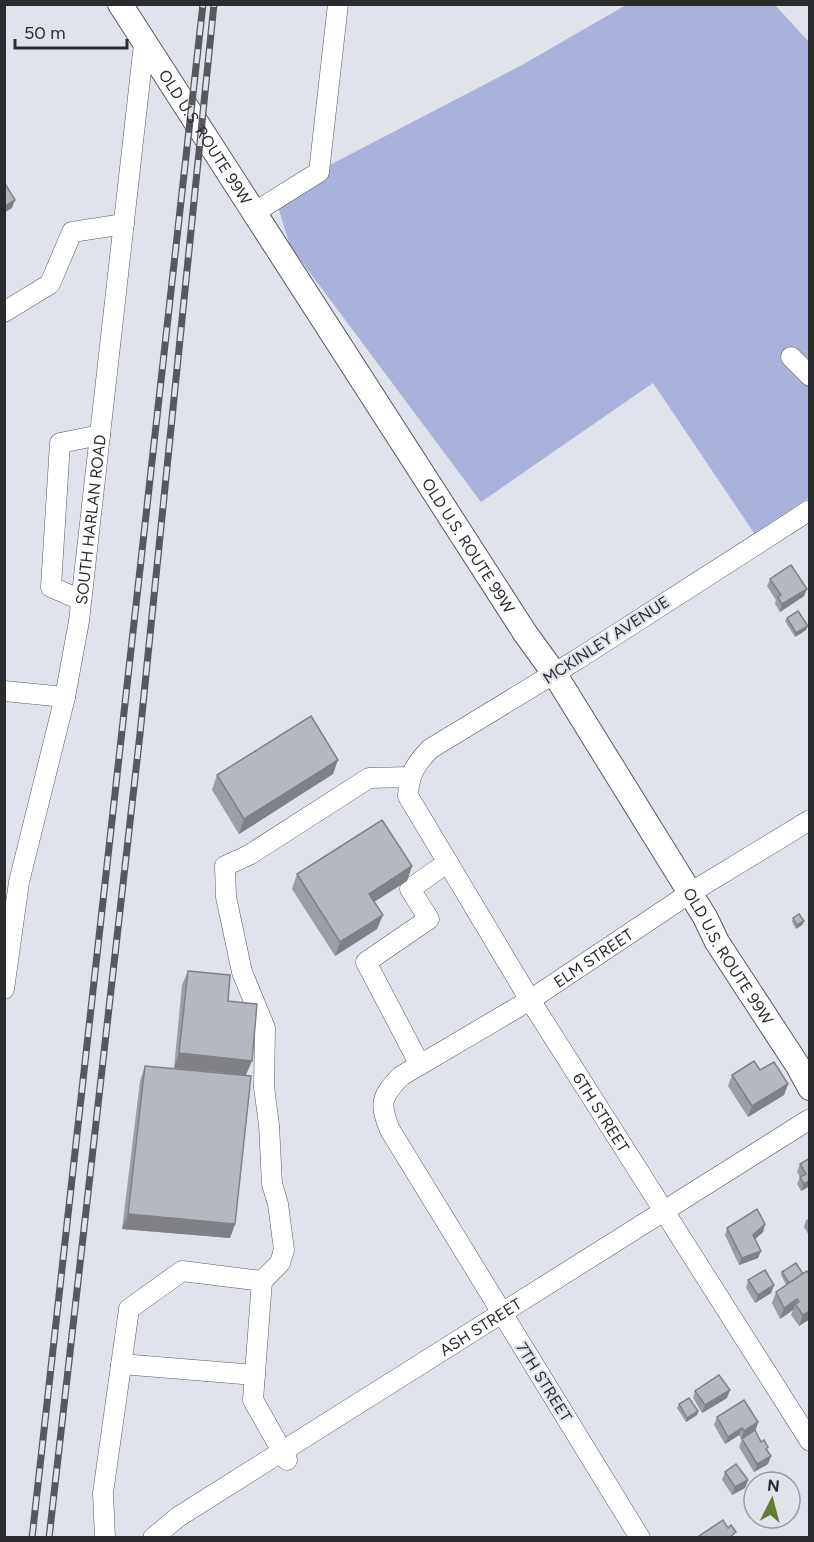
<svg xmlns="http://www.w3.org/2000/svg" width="814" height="1542" font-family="Figtree,sans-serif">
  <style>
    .grass { fill: #aab2db }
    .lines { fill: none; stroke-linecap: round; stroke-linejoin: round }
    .minor-casing { stroke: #595a62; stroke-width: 21 }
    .major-casing { stroke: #595a62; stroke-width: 26 }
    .minor { stroke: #fff; stroke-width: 20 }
    .major { stroke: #fff; stroke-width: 24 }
    .rail-casing { stroke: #56585c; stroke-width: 7 }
    .rail { stroke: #e1e3ec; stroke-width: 4.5; stroke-dasharray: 14; stroke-linecap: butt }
    .wall { fill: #9d9ea5 }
    .shaded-wall { fill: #7f8186 }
    .building { fill: #b6b8c0; stroke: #7f8186; stroke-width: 1.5 }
    .labels { text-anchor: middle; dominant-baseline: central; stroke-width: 4.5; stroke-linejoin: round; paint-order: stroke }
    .street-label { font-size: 16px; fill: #2b2c2f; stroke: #e1e3ec }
  </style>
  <rect width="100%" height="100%" fill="#e1e3ec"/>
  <polygon class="grass" points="626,5 775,5 809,42 809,498 754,533 653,383 481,502 290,246 274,194 522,65"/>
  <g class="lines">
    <defs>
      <g id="minor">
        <polyline points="255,212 319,172 338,4"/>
        <polyline points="4,312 50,284 72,232 124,224"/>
        <polyline points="791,357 810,376"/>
        <path id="s1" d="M810 510 578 659 430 749C415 765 409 774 408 796L530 1000 810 1441"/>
        <polyline points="81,600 51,587 60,443 100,435"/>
        <polyline points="4,691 65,697"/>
        <path id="s2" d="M4 989 19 882 65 697 79 621 144 44"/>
        <polyline points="420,1065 366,962 429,919 410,889 448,862"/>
        <polyline points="262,1281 280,1263 284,1250 278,1204 272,1184 269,1125 264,1087 265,1028 242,972 226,897 225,866 249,855 369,778 409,777"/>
        <polyline points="121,1364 255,1375"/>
        <polyline points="105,1538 103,1493 129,1309 182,1271 262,1281 253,1400 287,1460"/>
        <path id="s3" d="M153 1538 178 1517 810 1119"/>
        <path id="s4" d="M640 1538 390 1130C379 1103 381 1097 401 1076L530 1000 690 893 810 820"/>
      </g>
      <g id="major">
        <path id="s5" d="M120 4 525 633 554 673 705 917 717 942 798 1066 810 1088"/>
      </g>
    </defs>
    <use href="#minor" class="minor-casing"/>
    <use href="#major" class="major-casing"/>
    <use href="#minor" class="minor"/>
    <use href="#major" class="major"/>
    <defs>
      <g id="rail">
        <polyline points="32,1538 203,4"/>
        <polyline points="49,1538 140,734 214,4"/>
      </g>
    </defs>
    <use href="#rail" class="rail-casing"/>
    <use href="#rail" class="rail"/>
  </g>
  <g class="wall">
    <polygon points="770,579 804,596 780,612 775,604 776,600 767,586"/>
    <polygon points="787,618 806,630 795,637 785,621"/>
    <polygon points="333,774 239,834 212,790 217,775"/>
    <polygon points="412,866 407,881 374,902 377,929 335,956 292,889 297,874"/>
    <polygon points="793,918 804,921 802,925 796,929 792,922"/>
    <polygon points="188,971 246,1075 174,1068 182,985"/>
    <polygon points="145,1066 235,1224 230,1238 122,1229 140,1081"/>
    <polygon points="732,1075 788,1084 784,1095 748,1117 728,1086"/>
    <polygon points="810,1158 810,1186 801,1191 797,1184 800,1177 797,1172 800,1164"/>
    <polygon points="810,1218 810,1237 804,1227 806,1220"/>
    <polygon points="765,1224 763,1232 755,1239 761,1251 758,1258 739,1265 725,1235 727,1228"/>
    <polygon points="782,1272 810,1275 810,1319 799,1326 791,1315 793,1310 780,1319 772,1303 776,1292 786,1285 781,1275"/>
    <polygon points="748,1280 774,1285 771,1293 755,1303 746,1288"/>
    <polygon points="695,1391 727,1398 702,1413 693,1398"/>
    <polygon points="679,1404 698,1411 697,1415 686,1422 677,1408"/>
    <polygon points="717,1417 756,1429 741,1439 739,1435 725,1444 714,1425"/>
    <polygon points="742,1439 761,1442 771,1456 768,1464 754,1472 739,1447"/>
    <polygon points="725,1472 748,1480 745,1488 732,1495 722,1480"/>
  </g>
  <g class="shaded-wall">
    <polygon points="15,200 12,208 4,213 4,207"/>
    <polygon points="807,589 804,596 780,612 782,604"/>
    <polygon points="808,626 806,630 795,637 796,633"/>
    <polygon points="338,760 333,774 239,834 244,819"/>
    <polygon points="412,866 407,881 364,908 369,894"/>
    <polygon points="383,915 377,929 335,956 340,942"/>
    <polygon points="804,921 802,925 796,929 797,925"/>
    <polygon points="179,1053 252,1061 246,1075 174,1068"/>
    <polygon points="788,1084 784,1095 748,1117 752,1106"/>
    <polygon points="810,1180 810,1186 801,1191 804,1184"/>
    <polygon points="128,1214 235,1224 230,1238 122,1229"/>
    <polygon points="765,1224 763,1232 751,1243 753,1235"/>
    <polygon points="761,1251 758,1258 739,1265 742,1258"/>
    <polygon points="774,1285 771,1293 755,1303 758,1295"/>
    <polygon points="797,1299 793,1310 780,1319 784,1308"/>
    <polygon points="810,1311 810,1319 799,1326 803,1315"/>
    <polygon points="730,1390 727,1398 702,1413 705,1405"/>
    <polygon points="698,1411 697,1415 686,1422 687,1418"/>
    <polygon points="758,1422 756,1429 741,1439 744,1431"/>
    <polygon points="742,1428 739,1435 725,1444 728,1437"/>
    <polygon points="771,1456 768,1464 754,1472 757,1464"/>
    <polygon points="748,1480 745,1488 732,1495 735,1487"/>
  </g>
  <g class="building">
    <polygon points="4,182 15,200 4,207"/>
    <polygon points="791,565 807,589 782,604 778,597 781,595 770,579"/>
    <polygon points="798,611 808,626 796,633 787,618"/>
    <polygon points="311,716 338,760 244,819 217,775"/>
    <polygon points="382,820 412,866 369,894 383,915 340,942 297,874"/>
    <polygon points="799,914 804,921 797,925 793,918"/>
    <polygon points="188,971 230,975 228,1001 257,1004 252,1061 179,1053"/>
    <polygon points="754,1061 760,1070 774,1062 788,1084 752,1106 732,1075"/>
    <polygon points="145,1066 251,1076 235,1224 128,1214"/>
    <polygon points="810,1158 810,1180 804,1184 800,1177 806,1174 800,1164"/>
    <polygon points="757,1209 765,1224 753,1235 761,1251 742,1258 727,1228"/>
    <polygon points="796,1263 803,1274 789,1283 782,1272"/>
    <polygon points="765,1270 774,1285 758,1295 748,1280"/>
    <polygon points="807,1271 810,1275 810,1311 803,1315 795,1304 799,1302 797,1299 784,1308 776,1292"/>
    <polygon points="719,1375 730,1390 705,1405 695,1391"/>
    <polygon points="689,1398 698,1411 687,1418 679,1404"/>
    <polygon points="744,1400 758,1422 744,1431 742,1428 728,1437 717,1417"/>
    <polygon points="755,1430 761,1442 764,1440 768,1447 766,1449 771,1456 757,1464 742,1439"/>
    <polygon points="736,1464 748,1480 735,1487 725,1472"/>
    <polygon points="723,1520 728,1528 731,1525 736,1532 729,1538 696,1538"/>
  </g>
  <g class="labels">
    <g class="street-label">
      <text stroke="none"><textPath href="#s5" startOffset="158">OLD U.S. ROUTE 99W</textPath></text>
      <text stroke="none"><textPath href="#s2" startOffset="478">SOUTH HARLAN ROAD</textPath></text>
      <text stroke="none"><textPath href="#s5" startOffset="644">OLD U.S. ROUTE 99W</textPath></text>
      <text transform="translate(606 640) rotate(-33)">MCKINLEY AVENUE</text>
      <text stroke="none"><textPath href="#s5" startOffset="1130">OLD U.S. ROUTE 99W</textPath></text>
      <text stroke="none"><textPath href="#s4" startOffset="765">ELM STREET</textPath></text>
      <text stroke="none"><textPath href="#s1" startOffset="873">6TH STREET</textPath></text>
      <text stroke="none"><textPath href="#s3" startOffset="390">ASH STREET</textPath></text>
      <text transform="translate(544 1382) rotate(58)">7TH STREET</text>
    </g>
  </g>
  <rect width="814" height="1542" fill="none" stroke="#2b2c2f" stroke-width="12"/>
  <g transform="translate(772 1500) rotate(6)"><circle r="28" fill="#e1e3ec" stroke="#989aa0" stroke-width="1.5"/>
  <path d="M0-4.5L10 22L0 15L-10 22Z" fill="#627d30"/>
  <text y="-9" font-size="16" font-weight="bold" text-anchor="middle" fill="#2b2c2f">N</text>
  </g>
  <path d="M15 39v9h112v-9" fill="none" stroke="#2b2c2f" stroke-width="3"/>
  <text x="24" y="39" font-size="18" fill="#2b2c2f" stroke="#e1e3ec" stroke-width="4.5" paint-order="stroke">50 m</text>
</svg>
